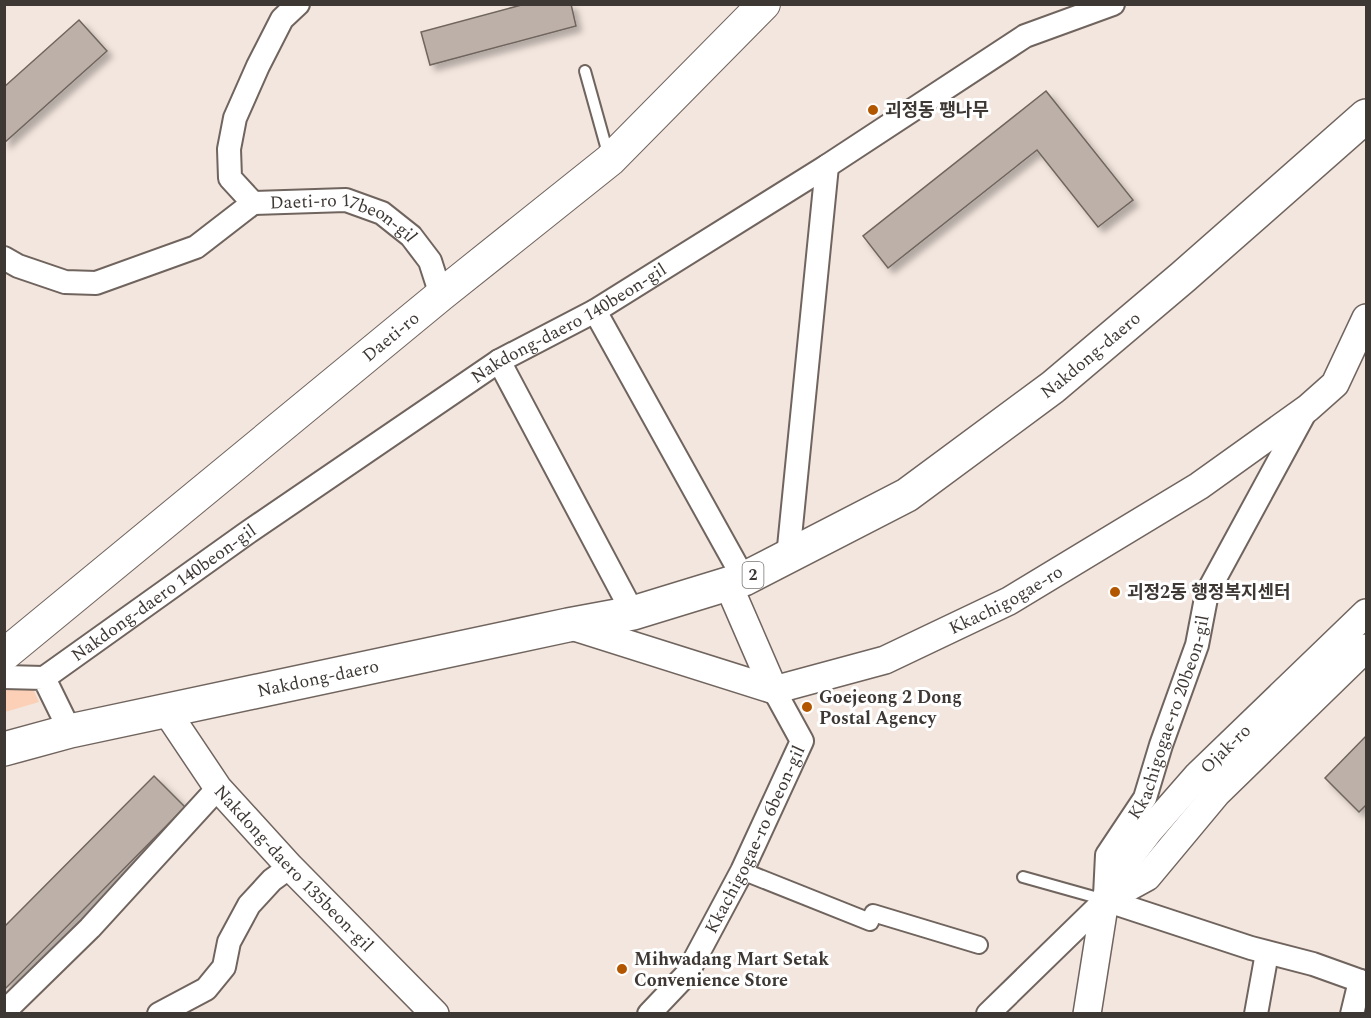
<svg xmlns="http://www.w3.org/2000/svg" width="1371" height="1018" font-family="Spectral,'Noto Sans KR',serif">
  <style>
    .green { fill: #fbd0b6 }
    .building { fill: #bcb0a8; stroke: #70655e; stroke-width: 1.5; filter: url(#shadow) }
    .lines { fill: none; stroke-linecap: round; stroke-linejoin: round }
    .service-casing { stroke: #70645e; stroke-width: 14 }
    .pedestrian-casing { stroke: #70645e; stroke-width: 20 }
    .minor-casing { stroke: #70645e; stroke-width: 26 }
    .tertiary-casing { stroke: #70645e; stroke-width: 30 }
    .secondary-casing { stroke: #70645e; stroke-width: 34 }
    .primary-casing { stroke: #70645e; stroke-width: 36 }
    .service { stroke: #fff; stroke-width: 10 }
    .pedestrian { stroke: #fff; stroke-width: 16 }
    .minor { stroke: #fff; stroke-width: 22 }
    .tertiary { stroke: #fff; stroke-width: 27 }
    .secondary { stroke: #fff; stroke-width: 32 }
    .primary { stroke: #fff; stroke-width: 33 }
    .poi-dot { fill: #b35600; stroke: #fff; stroke-width: 2 }
    .labels { text-anchor: middle; dominant-baseline: central; stroke-width: 6; stroke-linejoin: round; paint-order: stroke }
    .shield { fill: #fff; stroke: #787472; stroke-width: 1.5 }
    .shield-label { font-size: 16px; font-weight: bold; fill: #3e3835 }
    .poi-label { font-size: 18px; font-weight: bold; fill: #3e3835; stroke: #fff; text-anchor: start }
    .street-label { font-size: 18px; fill: #3e3835; stroke: #fff }
  </style>
  <defs>
    <filter id="shadow"><feDropShadow dx="5.5" dy="5.5" stdDeviation="3" flood-color="#0004"/></filter>
  </defs>
  <rect width="100%" height="100%" fill="#f3e6de"/>
  <polygon class="green" points="5,689 33,689 39,702 5,712"/>
  <g class="building">
    <polygon points="525,4 571,4 576,26 430,65 421,32"/>
    <polygon points="79,20 107,51 4,143 4,87"/>
    <polygon points="1046,91 1133,200 1098,227 1037,150 888,268 863,236"/>
    <polygon points="1366,736 1366,805 1359,812 1325,778"/>
    <polygon points="154,776 185,807 4,990 4,927"/>
  </g>
  <g class="lines">
    <defs>
      <g id="service">
        <polyline points="585,71 609,157"/>
        <polyline points="1023,877 1105,900"/>
      </g>
      <polyline id="pedestrian" points="742,871 870,922 873,913 979,945"/>
      <g id="minor">
        <path id="s1" d="M298 4 282 19 258 66 235 118 229 149 230 178 253 203 346 200 382 213 411 236 430 261 441 295"/>
        <polyline points="4,258 18,266 65,282 96,283 196,247 253,203"/>
        <polyline points="595,311 744,579"/>
        <polyline points="499,361 633,613"/>
        <polyline points="788,557 827,166"/>
        <polyline points="4,677 44,678 70,731"/>
        <path id="s2" d="M44 678 247 533 499 361 595 311 827 166 1025 36 1113 4"/>
        <path id="s3" d="M1105 896 1107 855 1145 798 1161 745 1197 645 1207 593 1307 409"/>
        <polyline points="1105,900 1251,948 1313,964 1366,983"/>
        <polyline points="4,1012 90,928 218,788"/>
        <polyline points="159,1014 206,989 224,967 229,942 249,905 272,880 290,867"/>
        <path id="s4" d="M649 1014 687 974 742 871 802 741 774 690"/>
        <polyline points="988,1014 1105,900"/>
        <polyline points="1256,1014 1267,953"/>
        <polyline points="1352,1014 1360,981"/>
      </g>
      <g id="tertiary">
        <polyline points="728,584 774,690"/>
        <path id="s5" d="M568 625 774 690 885 660 1009 601 1199 486 1308 408 1335 384 1366 318"/>
        <path id="s6" d="M167 712 218 788 290 867 435 1014"/>
        <polyline points="1105,900 1147,877 1217,793 1366,648"/>
        <path id="s7" d="M1087 1014 1105 900 1121 868 1149 831 1198 775 1366 613"/>
      </g>
      <g id="secondary">
        <path id="s8" d="M4 655 441 295 610 160 764 4"/>
      </g>
      <g id="primary">
        <path id="s9" d="M4 749 70 731 568 625 633 613 744 579 907 495 1053 387 1183 277 1366 116"/>
      </g>
    </defs>
    <use href="#service" class="service-casing"/>
    <use href="#pedestrian" class="pedestrian-casing"/>
    <use href="#minor" class="minor-casing"/>
    <use href="#tertiary" class="tertiary-casing"/>
    <use href="#secondary" class="secondary-casing"/>
    <use href="#primary" class="primary-casing"/>
    <use href="#service" class="service"/>
    <use href="#pedestrian" class="pedestrian"/>
    <use href="#minor" class="minor"/>
    <use href="#tertiary" class="tertiary"/>
    <use href="#secondary" class="secondary"/>
    <use href="#primary" class="primary"/>
  </g>
  <g class="poi-dot">
    <circle cx="873" cy="110" r="6"/>
    <circle cx="1115" cy="592" r="6"/>
    <circle cx="807" cy="707" r="6"/>
    <circle cx="622" cy="969" r="6"/>
  </g>
  <g class="labels">
    <rect class="shield" x="742.5" y="562" width="21" height="26" rx="4.5"/>
    <g class="shield-label">
      <text x="753" y="575">2</text>
    </g>
    <g class="poi-label">
      <text x="885" y="110">괴정동 팽나무</text>
      <text x="1127" y="592">괴정2동 행정복지센터</text>
      <text x="819" y="697">Goejeong 2 Dong<tspan x="819" dy="21">Postal Agency</tspan></text>
      <text x="634" y="959">Mihwadang Mart Setak<tspan x="634" dy="21">Convenience Store</tspan></text>
    </g>
    <g class="street-label">
      <text stroke="none"><textPath href="#s1" startOffset="321">Daeti-ro 17beon-gil</textPath></text>
      <text stroke="none"><textPath href="#s2" startOffset="634">Nakdong-daero 140beon-gil</textPath></text>
      <text stroke="none"><textPath href="#s8" startOffset="501">Daeti-ro</textPath></text>
      <text stroke="none"><textPath href="#s9" startOffset="1174">Nakdong-daero</textPath></text>
      <text stroke="none"><textPath href="#s2" startOffset="147">Nakdong-daero 140beon-gil</textPath></text>
      <text stroke="none"><textPath href="#s5" startOffset="466">Kkachigogae-ro</textPath></text>
      <text stroke="none"><textPath href="#s9" startOffset="322">Nakdong-daero</textPath></text>
      <text stroke="none"><textPath href="#s3" startOffset="194">Kkachigogae-ro 20beon-gil</textPath></text>
      <text stroke="none"><textPath href="#s7" startOffset="310">Ojak-ro</textPath></text>
      <text stroke="none"><textPath href="#s4" startOffset="206">Kkachigogae-ro 6beon-gil</textPath></text>
      <text stroke="none"><textPath href="#s6" startOffset="202">Nakdong-daero 135beon-gil</textPath></text>
    </g>
  </g>
  <rect width="1371" height="1018" fill="none" stroke="#3e3835" stroke-width="12"/>
</svg>
